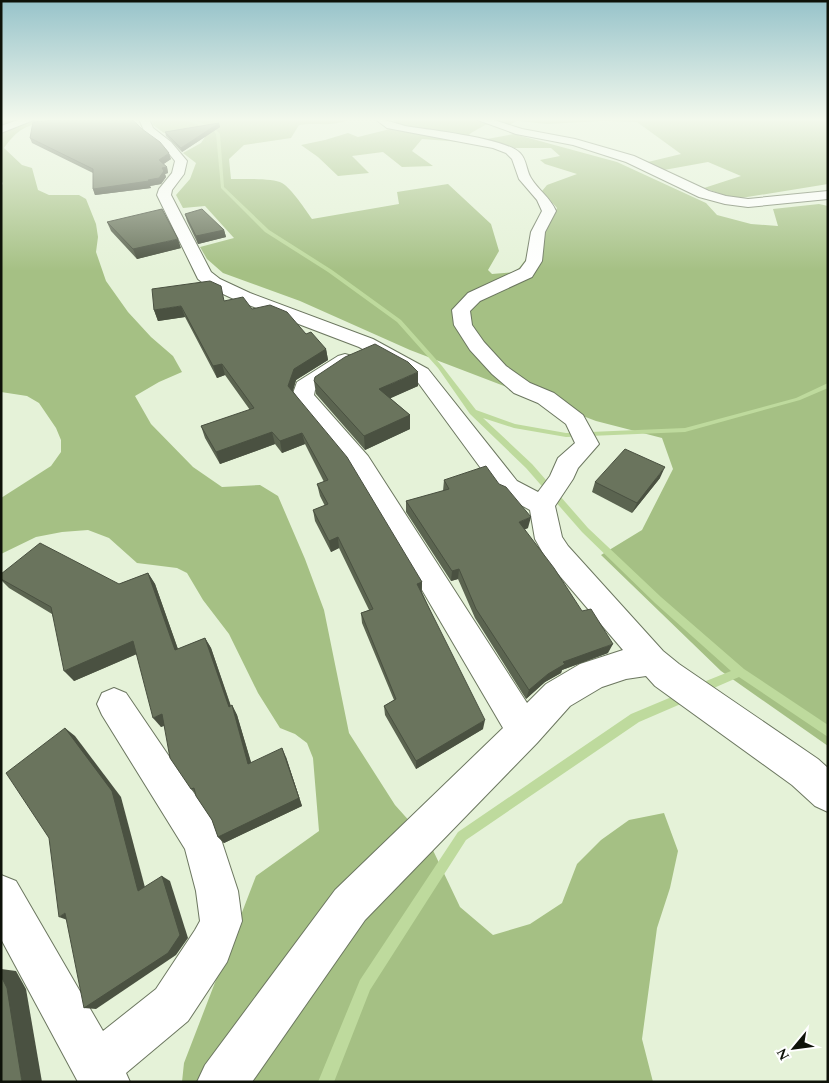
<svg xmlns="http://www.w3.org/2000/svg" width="829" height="1083" font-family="Spectral,serif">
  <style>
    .forest { fill: #a5c084 }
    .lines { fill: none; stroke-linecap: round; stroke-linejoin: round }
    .stream { fill: #beda9d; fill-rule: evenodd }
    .minor-casing { stroke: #6c7760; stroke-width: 2 }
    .minor { fill: #fff; fill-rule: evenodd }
    .wall { fill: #5b6450 }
    .shaded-wall { fill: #4a5141 }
    .building { fill: #6a745d; stroke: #4a5141 }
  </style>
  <rect width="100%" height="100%" fill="#e5f2d8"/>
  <g class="forest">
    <path d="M1 119H49C26 127 19 127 4 148L22 165 32 168 38 190 49 195H79L86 199 96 224 98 237 96 252 106 281 128 312 151 337 173 356 182 372 159 382 135 396 151 424 193 467 222 487 260 485 278 496 305 559 324 610 349 733 395 805 430 844 460 907 493 935 530 924 562 903 577 864 601 840 629 820 664 813 678 851 670 888 657 928 642 1039 653 1082H182L184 1063 256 876 319 831 313 758 307 743 295 734 280 728 258 693 229 634 203 600 187 573 177 568 137 563 109 538 88 530 62 532 36 537 1 554V498L51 466 61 452V440L56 428 39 403 27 396 1 392V188L3 183 1 181Z"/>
    <path d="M151 119H345L346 121C329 127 316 122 299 125L291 138 244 145 229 159 231 179C242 179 273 178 282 183 292 189 305 209 312 219L399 204 397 192 448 184 491 224 499 251 488 270 492 274 516 272 545 234 557 208 542 191 547 185 577 174 545 164 540 160 560 156 551 148H514L487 139 514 134 617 162 706 203 717 215 751 224 778 226 773 209 819 204 828 206V746L721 671 601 555 642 530 673 469 662 438 596 421 410 350 300 301 223 273 207 259 200 247 234 238 205 206 183 208 176 195 190 179 196 163 183 153 201 143 205 137 192 129 164 133 153 125Z"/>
    <polygon points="392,119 828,119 828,184 735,199 704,188 741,176 708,162 664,170 648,162 681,154 637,122 603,121 547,124 517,121 509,125 496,123 485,125 471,133 462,142 422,139 412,151 433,166 402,167 383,152 352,156 369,173 338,176 318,157 301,145 325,140 348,133 358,137 402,126"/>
  </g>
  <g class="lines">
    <g class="stream">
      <path d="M181 119C193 119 213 125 220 134L224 187 269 230 332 270 401 320 442 366 476 410 515 424 566 433 685 428 796 398 828 383V388L800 400 685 432 566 437 514 428 483 418 532 464 588 528 661 597 744 669 828 725V737L739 677 700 694 696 693 695 689 696 685 731 671 655 603 582 532 526 468 470 414 438 368 397 322 328 272 265 232 221 188 216 134 213 130Z"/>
      <polygon points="686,691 690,692 691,696 690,700 639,722 466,840 370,990 334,1082 318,1082 360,980 458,832 631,714"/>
    </g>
    <defs>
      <g id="minor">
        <polygon points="21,119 36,119 1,133 1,126"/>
        <path d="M139 119H149L153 128 171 142 187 161 184 174 172 190 171 195 211 272 220 279 250 293 373 339 428 369 517 481 538 492 550 476 558 458 575 443 566 424 538 403 514 393 492 374 470 350 454 325 452 310 468 293 520 269 526 261 531 232 542 211 537 200 519 179 512 159 506 153 493 148 387 128 375 119C386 119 394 123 405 126 429 130 505 138 520 153 527 160 526 170 531 178 538 190 550 197 556 211L545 232 542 261 532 277 480 301 470 311 472 325 484 342 506 366 530 383 554 393 583 415 599 444 578 468 573 479 555 506 562 537 568 546 663 651 679 664 818 759 828 768V812L815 806 792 785 655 686 646 676 626 679 602 687 570 706 537 743 365 920 252 1082H197L205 1065 335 890 503 728 350 467 292 396 297 382 338 356 345 354 352 356 355 360 352 364 315 390 314 395 368 456 527 703 546 684 580 664 623 650 548 562 535 539 530 510 499 493 414 377 359 347 238 301 208 287 198 279 157 195 159 189 172 173 175 161 163 146 145 133Z"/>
        <polygon points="475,119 491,119 522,129 575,139 634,156 709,191 726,196 748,199 828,191 828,199 748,207 725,204 699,197 626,162 573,145 516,134"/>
        <polygon points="114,688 126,693 217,827 238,891 242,921 227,962 188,1021 126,1073 130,1082 78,1082 1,939 1,875 16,881 103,1031 156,989 195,930 200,921 196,891 185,849 102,715 97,704 102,693"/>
      </g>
    </defs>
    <use href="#minor" class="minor-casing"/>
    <use href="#minor" class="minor"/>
  </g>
  <g class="wall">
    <polygon points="219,123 220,127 182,152 166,136 165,132"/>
    <polygon points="30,138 171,159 163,164 167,167 168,173 165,174 166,177 161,184 150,186 151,188 95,195 93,189 93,173 32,143"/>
    <polygon points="185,214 224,230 226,237 198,244 187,221"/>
    <polygon points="107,222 181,248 137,259 111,231"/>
    <polygon points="225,301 252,309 306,334 326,349 328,360 296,380 293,391 422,582 422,592 483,729 416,769 385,715 384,706 394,700 362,623 361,613 369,610 339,548 331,552 315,521 313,510 325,506 320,496 317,484 324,482 305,444 282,453 275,444 220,464 205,438 201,426 250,410 225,375 217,378 185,317 158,321 154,310"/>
    <polygon points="314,381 418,386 390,398 410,415 410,429 365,450 316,394"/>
    <polygon points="660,478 632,513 592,492 595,482"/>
    <polygon points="444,480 528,528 524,529 608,653 562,670 561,673 545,682 526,699 475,618 458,579 451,581 406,512 406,501 443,491"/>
    <polygon points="148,573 155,584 178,649 205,638 211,648 231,706 232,705 237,715 251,763 286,757 302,806 224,843 218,837 212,820 195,793 191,789 164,726 161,727 137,654 74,681 52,614 9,588 1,580 1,574 119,584"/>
  </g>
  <g class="shaded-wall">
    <polygon points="219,123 220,127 182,152 181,148"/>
    <polygon points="169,153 171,159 161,166 159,160"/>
    <polygon points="167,167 168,173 165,174 166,177 161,184 150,186 151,188 95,195 93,189 148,180 162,168"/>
    <polygon points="224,230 226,237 198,244 196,236"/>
    <polygon points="178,239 181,248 137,259 133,249"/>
    <polygon points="181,306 185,317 158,321 154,310"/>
    <polygon points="326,349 328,360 296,380 291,397 288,386 294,369"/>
    <polygon points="222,364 225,375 217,378 213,366"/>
    <polygon points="418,372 418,386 380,403 379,389"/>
    <polygon points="410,415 410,429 365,450 364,436"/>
    <polygon points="272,432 275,444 220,464 216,452"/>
    <polygon points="302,433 305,444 282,453 280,441"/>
    <polygon points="665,467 660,478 632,513 637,503"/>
    <polygon points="531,517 528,528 517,533 519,522"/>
    <polygon points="338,537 339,548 331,552 329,541"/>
    <polygon points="459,569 458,579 451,581 452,571"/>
    <polygon points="148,573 155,584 182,661 175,650"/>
    <polygon points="422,582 421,593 417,584"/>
    <polygon points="205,638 211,648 234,716 229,707"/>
    <polygon points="133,641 141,652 74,681 64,671"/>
    <polygon points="613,644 608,653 562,670 561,673 545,682 526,699 529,690 563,662"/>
    <polygon points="232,705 237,715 254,772 248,764"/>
    <polygon points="162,714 169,723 161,727 153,718"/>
    <polygon points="485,720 483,729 416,769 416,761"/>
    <polygon points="65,728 75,736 121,797 147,895 138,891"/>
    <polygon points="282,748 286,757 302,806 224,843 218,837"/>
    <polygon points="162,876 170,881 188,938 176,955 96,1009 84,1008"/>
    <polygon points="65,913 70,921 59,917"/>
    <polygon points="1,969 16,971 26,989 42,1082 22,1082 1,976"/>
  </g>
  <g class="building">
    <polygon points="69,119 132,119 142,129 160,142 169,153 159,160 167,167 162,168 164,171 159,178 148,180 149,181 93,189 93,169 30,138 33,122"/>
    <polygon points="219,123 181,148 165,132"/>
    <polygon points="162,209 178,239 133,249 107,222"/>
    <polygon points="202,209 224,230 196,236 185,214"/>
    <polygon points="210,281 221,286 224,301 243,297 252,309 270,305 287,312 306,334 311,332 326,349 294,369 288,386 347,457 422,582 417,584 485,720 416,761 384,706 396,699 361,613 373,609 338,537 329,541 313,510 328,504 317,484 328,480 302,433 280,441 272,432 216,452 201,426 254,408 222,364 213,366 181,306 154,310 152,289"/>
    <polygon points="375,344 408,362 418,372 379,389 410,415 364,436 314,381 315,377 345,357"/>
    <polygon points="625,449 665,467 637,503 595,482"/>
    <polygon points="486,466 499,484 506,487 531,517 519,522 554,568 582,611 591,609 613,644 563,662 565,664 548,674 529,690 476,609 459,569 452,571 406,501 449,489 444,480"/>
    <polygon points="40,543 119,584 148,573 175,650 205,638 229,707 232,705 248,764 282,748 299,798 218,837 212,820 196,796 194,788 191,789 170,758 162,714 153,718 133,641 64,671 51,607 1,579 1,574"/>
    <polygon points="65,728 112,791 138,891 162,876 180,935 168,953 84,1008 65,913 59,917 49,838 6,773"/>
    <polygon points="1,976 7,988 22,1082 1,1082"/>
  </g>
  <linearGradient id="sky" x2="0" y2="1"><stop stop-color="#97c3ca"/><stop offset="0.44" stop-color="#f3f9ed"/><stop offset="1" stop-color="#f3f9ed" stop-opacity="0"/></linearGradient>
  <rect width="829" height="271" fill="url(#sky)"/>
  <rect width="829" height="1083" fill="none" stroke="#0e1209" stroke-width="5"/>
  <g transform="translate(794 1048) rotate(241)" stroke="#ffffff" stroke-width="4" paint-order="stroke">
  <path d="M0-4L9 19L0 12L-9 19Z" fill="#0e1209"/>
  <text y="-8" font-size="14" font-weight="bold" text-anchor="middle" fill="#0e1209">N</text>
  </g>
</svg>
